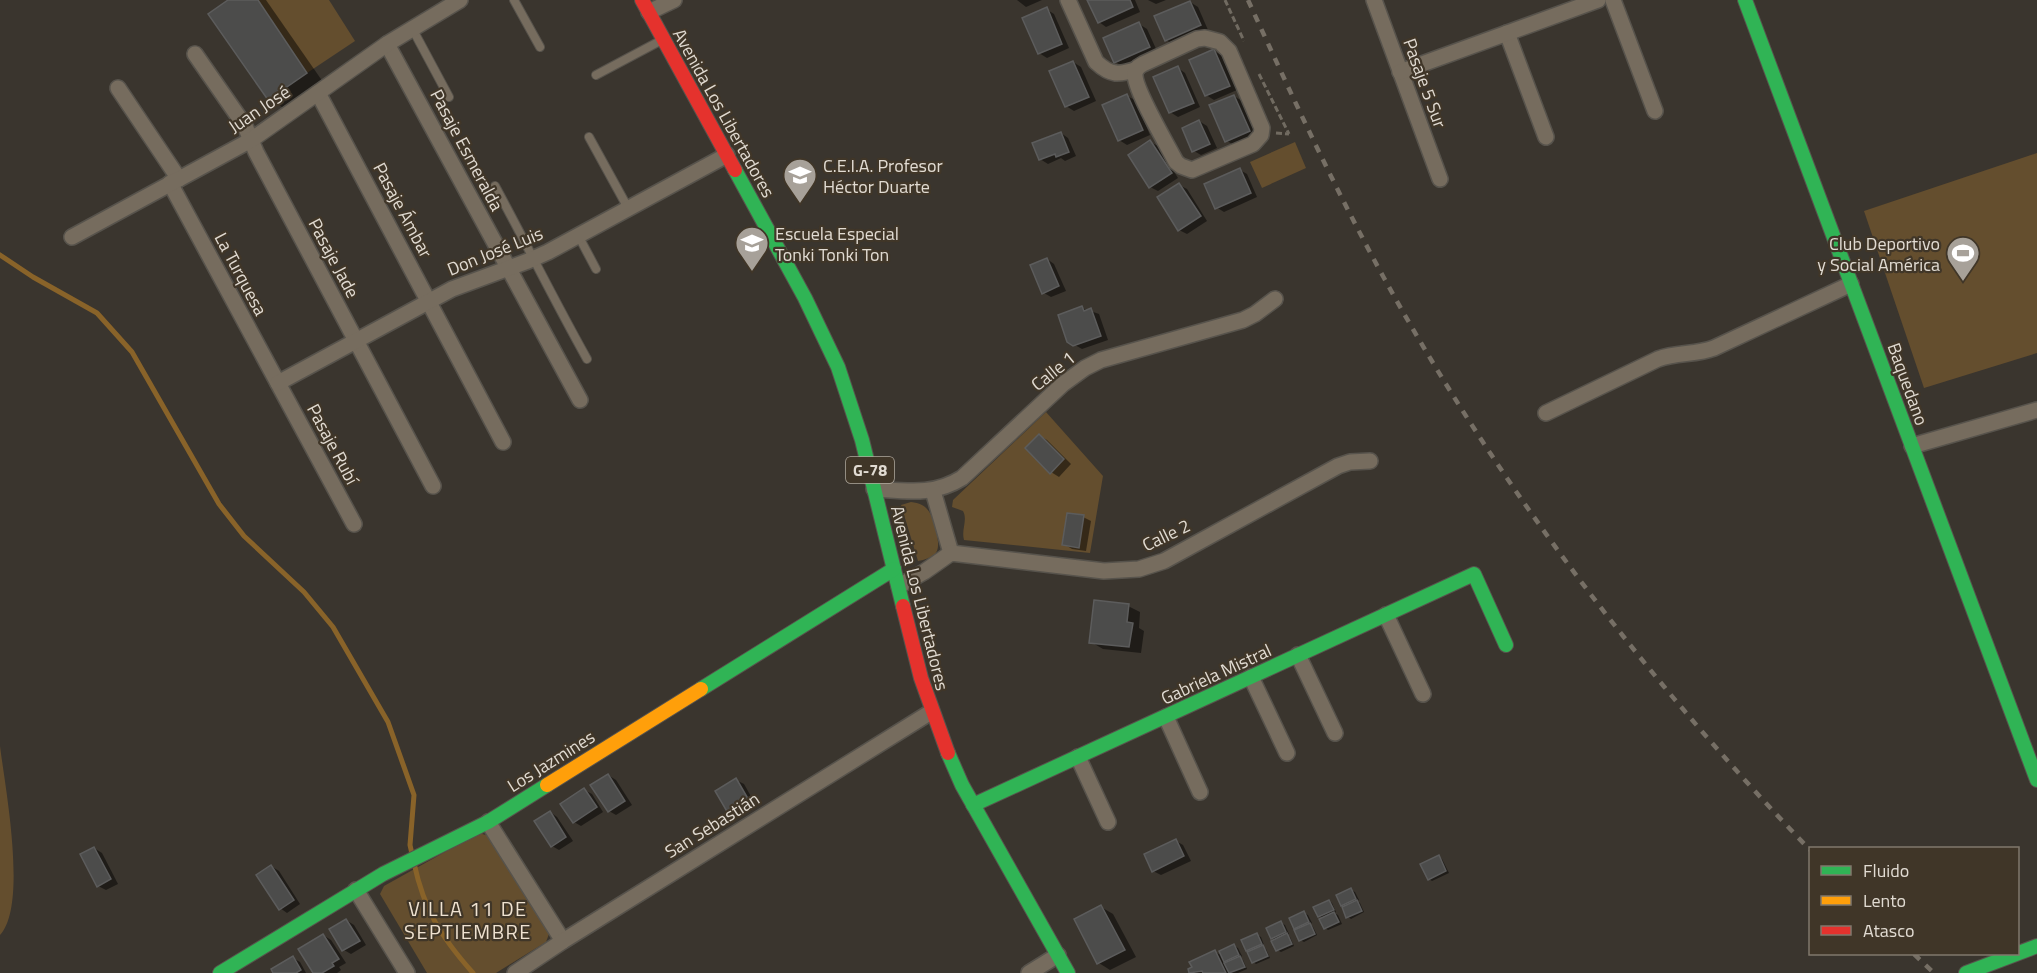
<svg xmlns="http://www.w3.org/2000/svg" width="2037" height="973" font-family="'Titillium Web',sans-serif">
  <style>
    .green { fill: #644e2e }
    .shadow { fill: #0007 }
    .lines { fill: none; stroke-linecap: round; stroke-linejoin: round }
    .stream { stroke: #896329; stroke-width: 5 }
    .building { fill: #4c4c4b; stroke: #5c5c5c; stroke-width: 1.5 }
    .lane-casing { stroke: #57534c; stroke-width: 10 }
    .street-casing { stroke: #57534c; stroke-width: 18 }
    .fast-casing { stroke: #57534c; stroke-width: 16 }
    .slow-casing { stroke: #57534c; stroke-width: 16 }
    .jam-casing { stroke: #57534c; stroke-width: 16 }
    .path { stroke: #716b61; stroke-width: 3; stroke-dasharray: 6 3; stroke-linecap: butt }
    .lane { stroke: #766c5e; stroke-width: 8 }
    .street { stroke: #766c5e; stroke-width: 15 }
    .fast { stroke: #30b455; stroke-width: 14 }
    .slow { stroke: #ff9f0a; stroke-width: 14 }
    .jam { stroke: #e5322d; stroke-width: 14 }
    .rail { stroke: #766f65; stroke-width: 4.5; stroke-dasharray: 8 8; stroke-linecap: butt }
    .labels { text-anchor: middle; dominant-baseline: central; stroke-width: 4.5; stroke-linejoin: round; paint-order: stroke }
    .shield { fill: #403628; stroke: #b1aa9f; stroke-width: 1.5 }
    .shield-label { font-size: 16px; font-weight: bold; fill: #e1dbd2 }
    .street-label { font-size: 18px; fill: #e1dbd2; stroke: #403628 }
    .poi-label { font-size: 18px; fill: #e1dbd2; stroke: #403628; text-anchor: start }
    .neighbourhood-label { font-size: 20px; letter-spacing: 1.5px; fill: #efe2d1; stroke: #403628 }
  </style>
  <rect width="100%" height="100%" fill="#3a352e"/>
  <g class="green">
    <polygon points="258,0 329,0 355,41 307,73"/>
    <polygon points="1295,142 1306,168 1262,188 1250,162"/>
    <polygon points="2037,153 2037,353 1924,388 1864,211"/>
    <path d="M1046 412 1103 476 1090 553 964 540C961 530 968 520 963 511L952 507 953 500Z"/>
    <path d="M911 502C930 504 932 516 936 531 941 551 938 557 918 561L901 505Z"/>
    <path d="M0 746C5 787 28 905 0 935Z"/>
    <polygon points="479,833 489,836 549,934 546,942 496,973 427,973 380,894 384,886"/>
  </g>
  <g class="shadow">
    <polygon points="231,0 266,0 323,82 285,109 269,99"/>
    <polygon points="1017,0 1042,0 1026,7"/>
    <polygon points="1089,0 1135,0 1140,12 1106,27 1099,22"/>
    <polygon points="1148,0 1166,0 1156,4"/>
    <polygon points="1190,2 1198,7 1208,30 1174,45 1166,40"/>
    <polygon points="1046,9 1054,14 1069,48 1047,58 1039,53"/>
    <polygon points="1139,24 1147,29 1157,51 1123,66 1115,62"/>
    <polygon points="1214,51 1221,55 1237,90 1214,100 1206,95"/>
    <polygon points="1073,62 1081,67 1096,101 1074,111 1066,106"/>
    <polygon points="1178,68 1185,73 1200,107 1178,117 1170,112"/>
    <polygon points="1127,96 1135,100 1150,135 1127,145 1119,140"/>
    <polygon points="1234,96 1242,101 1257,135 1234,145 1227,141"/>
    <polygon points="1199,121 1207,126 1217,148 1201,155 1194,151"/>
    <polygon points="1061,133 1068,138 1076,156 1065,161 1061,158 1048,164 1040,159"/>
    <polygon points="1150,142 1158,146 1178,178 1158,191 1150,187"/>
    <polygon points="1240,170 1247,174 1257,197 1224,212 1216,207"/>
    <polygon points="1179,185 1187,189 1207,221 1187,234 1179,230"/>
    <polygon points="1047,259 1054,264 1066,291 1051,297 1044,293"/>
    <polygon points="1082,308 1099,314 1108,340 1082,349 1068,341"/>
    <polygon points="1040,436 1047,440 1071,464 1059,477 1051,472"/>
    <polygon points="1083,517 1091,521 1086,551 1072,549 1064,544"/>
    <polygon points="1128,606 1140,612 1139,628 1144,631 1141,653 1103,649 1091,642"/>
    <polygon points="608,775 616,780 632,805 616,815 609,811"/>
    <polygon points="736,780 744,784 757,807 738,818 731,814"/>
    <polygon points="584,790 592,794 603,812 581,826 574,822"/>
    <polygon points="550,812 557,817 573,841 559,850 552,846"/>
    <polygon points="1176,841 1183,845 1191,861 1161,875 1153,871"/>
    <polygon points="94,848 102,853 118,884 106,890 98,886"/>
    <polygon points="1439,857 1442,859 1449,873 1432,881 1429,879"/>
    <polygon points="271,866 279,871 300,904 287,913 280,908"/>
    <polygon points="1351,890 1355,892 1359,900 1357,901 1360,903 1364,912 1351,919 1348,917 1346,907 1342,905"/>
    <polygon points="1329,901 1332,903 1336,912 1334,913 1338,915 1342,924 1328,930 1325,928 1323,918 1319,916"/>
    <polygon points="1101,907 1113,914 1136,957 1110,970 1099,963"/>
    <polygon points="1304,913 1308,915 1312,923 1310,924 1313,927 1317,935 1304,942 1300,940 1299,930 1295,928"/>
    <polygon points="346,920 354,925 366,945 351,954 344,950"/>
    <polygon points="1281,923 1285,925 1289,934 1286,935 1290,937 1294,946 1281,952 1277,950 1276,940 1272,938"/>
    <polygon points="323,935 331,940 346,963 339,967 341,970 337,973 315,973"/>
    <polygon points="1257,935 1261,937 1264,945 1262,947 1266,949 1270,958 1256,964 1253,962 1252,952 1248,950"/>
    <polygon points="1234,946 1238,948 1242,956 1239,958 1243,960 1247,969 1238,973 1191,973 1190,970 1215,952 1223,956"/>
    <polygon points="293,958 300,962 306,973 275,973"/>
  </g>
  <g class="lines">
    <g class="stream">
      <polyline points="0,255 33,277 97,313 132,352 219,504 244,536 304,592 333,627 388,722 414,795 410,845 412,854"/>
      <path d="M414 863C424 910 441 937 473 973"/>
    </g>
  </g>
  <g class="building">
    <polygon points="228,0 258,0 307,73 268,100 208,14"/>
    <polygon points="1087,0 1130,0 1133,7 1098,23"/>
    <polygon points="1190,1 1201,25 1165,41 1154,16"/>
    <polygon points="1047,7 1062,44 1038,54 1022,18"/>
    <polygon points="1139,22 1150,47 1114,63 1103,38"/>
    <polygon points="1214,49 1230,86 1205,96 1189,60"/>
    <polygon points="1073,61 1089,97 1065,107 1049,71"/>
    <polygon points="1178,66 1194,103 1169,113 1153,77"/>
    <polygon points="1127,94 1143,130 1118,141 1102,105"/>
    <polygon points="1234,95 1250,131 1225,142 1209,105"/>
    <polygon points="1199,120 1210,144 1192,152 1182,128"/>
    <polygon points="1061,132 1069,152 1056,157 1055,154 1039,160 1032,143"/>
    <polygon points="1150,140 1172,173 1149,188 1128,155"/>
    <polygon points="1240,168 1251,193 1215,209 1204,184"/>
    <polygon points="1179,183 1201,216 1178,231 1157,197"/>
    <polygon points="1047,258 1059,286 1042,294 1030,265"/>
    <polygon points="1082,306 1084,311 1091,308 1101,336 1073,346 1067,342 1058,315"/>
    <polygon points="1039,434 1064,459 1050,474 1025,448"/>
    <polygon points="1067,513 1084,515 1079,548 1062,545"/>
    <polygon points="1094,600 1129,604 1127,622 1133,623 1129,647 1089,643"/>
    <polygon points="608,774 625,801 608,812 590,785"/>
    <polygon points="736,778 750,802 729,815 715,791"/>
    <polygon points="584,788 597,807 573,823 560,804"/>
    <polygon points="550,811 566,837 551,847 534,821"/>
    <polygon points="1176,839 1184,856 1152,872 1144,854"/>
    <polygon points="94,847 111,879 97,887 80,854"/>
    <polygon points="1439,855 1446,871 1428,880 1420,864"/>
    <polygon points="271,865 294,900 279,910 256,875"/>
    <polygon points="1351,888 1356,899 1341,906 1336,895"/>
    <polygon points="1329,900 1334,910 1318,917 1313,907"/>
    <polygon points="1357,900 1362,911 1346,918 1342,907"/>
    <polygon points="1101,905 1125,950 1097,964 1074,919"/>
    <polygon points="1304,911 1309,922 1294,929 1289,918"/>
    <polygon points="1334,912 1339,922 1324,929 1319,919"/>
    <polygon points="346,919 360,941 342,951 329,929"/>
    <polygon points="1281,921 1286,932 1271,939 1266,928"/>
    <polygon points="1310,923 1315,934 1299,941 1294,930"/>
    <polygon points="1257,933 1262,944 1246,951 1241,940"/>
    <polygon points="1287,933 1292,944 1276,951 1271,941"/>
    <polygon points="323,934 339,959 332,963 334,966 322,973 313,973 298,949"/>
    <polygon points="1234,944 1239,955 1224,962 1219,951"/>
    <polygon points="1263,945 1268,956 1252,963 1247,952"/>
    <polygon points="1215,950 1226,973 1203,973 1202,971 1189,973 1188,969 1192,967 1189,962"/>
    <polygon points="293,956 301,970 296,973 273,973 271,969"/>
    <polygon points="1240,956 1245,967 1229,973 1224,963"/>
  </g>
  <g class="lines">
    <defs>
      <g id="lane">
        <polyline points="514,0 540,47"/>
        <polyline points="412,28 449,97"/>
        <polyline points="596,75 660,41"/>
        <polyline points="589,137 628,208"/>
        <path d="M495 186C526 243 555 302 587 359"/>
        <polyline points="578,235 596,269"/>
      </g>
      <g id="street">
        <path d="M1068 0 1096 62C1111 76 1119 75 1137 69"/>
        <polyline points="1374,0 1440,179"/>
        <polyline points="1613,0 1655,111"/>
        <polyline points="649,12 674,0"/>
        <polyline points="1507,33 1546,137"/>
        <path d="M1205 38 1220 42 1229 51 1262 128 1261 135 1253 144 1192 170 1181 166 1176 162C1168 146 1134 89 1135 74 1135 69 1139 66 1143 64L1197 39Z"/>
        <polyline points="387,44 580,400"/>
        <polyline points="195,54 245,126 256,152 433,486"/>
        <polyline points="1400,72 1598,0"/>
        <polyline points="118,88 179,179"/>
        <polyline points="318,93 503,442"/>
        <polyline points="170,183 354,524"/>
        <polyline points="72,237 251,140 387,44 460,0"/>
        <polyline points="278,383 452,289 528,261 548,252 727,155"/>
        <path d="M1546 413 1658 359C1677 352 1696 355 1714 348L1851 284"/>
        <polyline points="1912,446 2037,410"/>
        <path d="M874 489C907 491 933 496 962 478L1063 384 1085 368 1101 360 1243 320 1255 314 1275 299"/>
        <polyline points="933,491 951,553"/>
        <polyline points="899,586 924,572 951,553 1104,571 1139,569 1164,561 1338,466 1350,462 1370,461"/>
        <polyline points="1386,615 1423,694"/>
        <polyline points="1298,655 1335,733"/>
        <polyline points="1251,677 1287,753"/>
        <polyline points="1166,717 1200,792"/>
        <polyline points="1078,757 1108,822"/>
        <polyline points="488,822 563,941"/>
        <polyline points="356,890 407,973"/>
        <polyline points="515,973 563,941 931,712"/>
        <polyline points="1029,973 1058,955"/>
      </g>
      <g id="fast">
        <polyline points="1745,0 2037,780"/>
        <polyline points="735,170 805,298 838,367 862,440 903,606"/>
        <polyline points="701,689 894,569"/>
        <polyline points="948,753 962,785 1068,973"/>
        <polyline points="973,805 1474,574 1506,645"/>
        <polyline points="220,973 383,874 488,822 547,785"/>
        <polyline points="1966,973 2037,946"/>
      </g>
      <polyline id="slow" points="547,785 701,689"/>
      <g id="jam">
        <polyline points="642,0 735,170"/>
        <polyline points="903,606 921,678 948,753"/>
      </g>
    </defs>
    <use href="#lane" class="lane-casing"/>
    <use href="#street" class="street-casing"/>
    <use href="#fast" class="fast-casing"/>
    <use href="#slow" class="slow-casing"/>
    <use href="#jam" class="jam-casing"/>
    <g class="path">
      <polyline points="1225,0 1244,41"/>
      <polyline points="1259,74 1289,134"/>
      <polyline points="1276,133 1289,134"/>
    </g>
    <use href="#lane" class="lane"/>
    <use href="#street" class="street"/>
    <use href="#fast" class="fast"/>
    <use href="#slow" class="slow"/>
    <use href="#jam" class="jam"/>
    <g class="rail">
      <path d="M1248 0C1291 94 1334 187 1384 278 1499 487 1645 678 1810 850"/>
      <polyline points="1914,954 1934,973"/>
    </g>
  </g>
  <defs>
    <symbol id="school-pin" viewBox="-11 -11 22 30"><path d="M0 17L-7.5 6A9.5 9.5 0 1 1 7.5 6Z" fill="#a7a199" stroke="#403628"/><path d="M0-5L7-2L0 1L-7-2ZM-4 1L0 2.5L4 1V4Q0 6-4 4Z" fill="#fff"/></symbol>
    <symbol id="stadium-pin" viewBox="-11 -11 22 30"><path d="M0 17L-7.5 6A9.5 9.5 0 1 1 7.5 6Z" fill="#a7a199" stroke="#403628"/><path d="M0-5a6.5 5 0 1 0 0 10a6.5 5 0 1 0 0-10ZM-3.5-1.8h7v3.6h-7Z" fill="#fff"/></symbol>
  </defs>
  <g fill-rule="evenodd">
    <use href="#school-pin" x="781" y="156" width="38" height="52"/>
    <use href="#school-pin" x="733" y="224" width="38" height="52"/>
    <use href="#stadium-pin" x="1944" y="234" width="38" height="52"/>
  </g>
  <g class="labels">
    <rect class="shield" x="846" y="457" width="48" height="26" rx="4.5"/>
    <g class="shield-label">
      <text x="870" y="470">G-78</text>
    </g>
    <g class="street-label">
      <text transform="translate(1425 83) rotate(70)">Pasaje 5 Sur</text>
      <text transform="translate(259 109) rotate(-34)">Juan José</text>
      <text transform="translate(724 113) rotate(61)">Avenida Los Libertadores</text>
      <text transform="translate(467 150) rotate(62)">Pasaje Esmeralda</text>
      <text transform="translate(403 210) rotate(62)">Pasaje Ámbar</text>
      <text transform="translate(495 251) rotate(-22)">Don José Luis</text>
      <text transform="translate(334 258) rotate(62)">Pasaje Jade</text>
      <text transform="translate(241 274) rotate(62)">La Turquesa</text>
      <text transform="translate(1053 371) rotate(-39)">Calle 1</text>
      <text transform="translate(1908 384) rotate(70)">Baquedano</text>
      <text transform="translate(333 444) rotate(62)">Pasaje Rubí</text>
      <text transform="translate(1166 535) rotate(-26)">Calle 2</text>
      <text transform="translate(920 598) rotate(76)">Avenida Los Libertadores</text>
      <text transform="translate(1216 674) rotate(-25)">Gabriela Mistral</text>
      <text transform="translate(551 761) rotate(-32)">Los Jazmines</text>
      <text transform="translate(712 825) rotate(-32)">San Sebastián</text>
    </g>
    <g class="poi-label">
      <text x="823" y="165">C.E.I.A. Profesor<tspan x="823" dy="21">Héctor Duarte</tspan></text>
      <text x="775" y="233">Escuela Especial<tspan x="775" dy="21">Tonki Tonki Ton</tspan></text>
      <text x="1940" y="243" text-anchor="end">Club Deportivo<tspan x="1940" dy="21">y Social América</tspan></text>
    </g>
    <g class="neighbourhood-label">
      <text x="468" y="908">VILLA 11 DE<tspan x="468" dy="23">SEPTIEMBRE</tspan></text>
    </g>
  </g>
  <rect x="1809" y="847" width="210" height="108" fill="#403628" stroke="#80786c" stroke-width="1.5"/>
  <rect x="1821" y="866" width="30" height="9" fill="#30b455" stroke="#80786c" stroke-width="1.5"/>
  <text x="1863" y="877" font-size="18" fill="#e1dbd2">Fluido</text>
  <rect x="1821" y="896" width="30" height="9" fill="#ff9f0a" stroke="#80786c" stroke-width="1.5"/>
  <text x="1863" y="907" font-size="18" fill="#e1dbd2">Lento</text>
  <rect x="1821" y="926" width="30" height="9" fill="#e5322d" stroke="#80786c" stroke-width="1.5"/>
  <text x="1863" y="937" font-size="18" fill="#e1dbd2">Atasco</text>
</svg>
